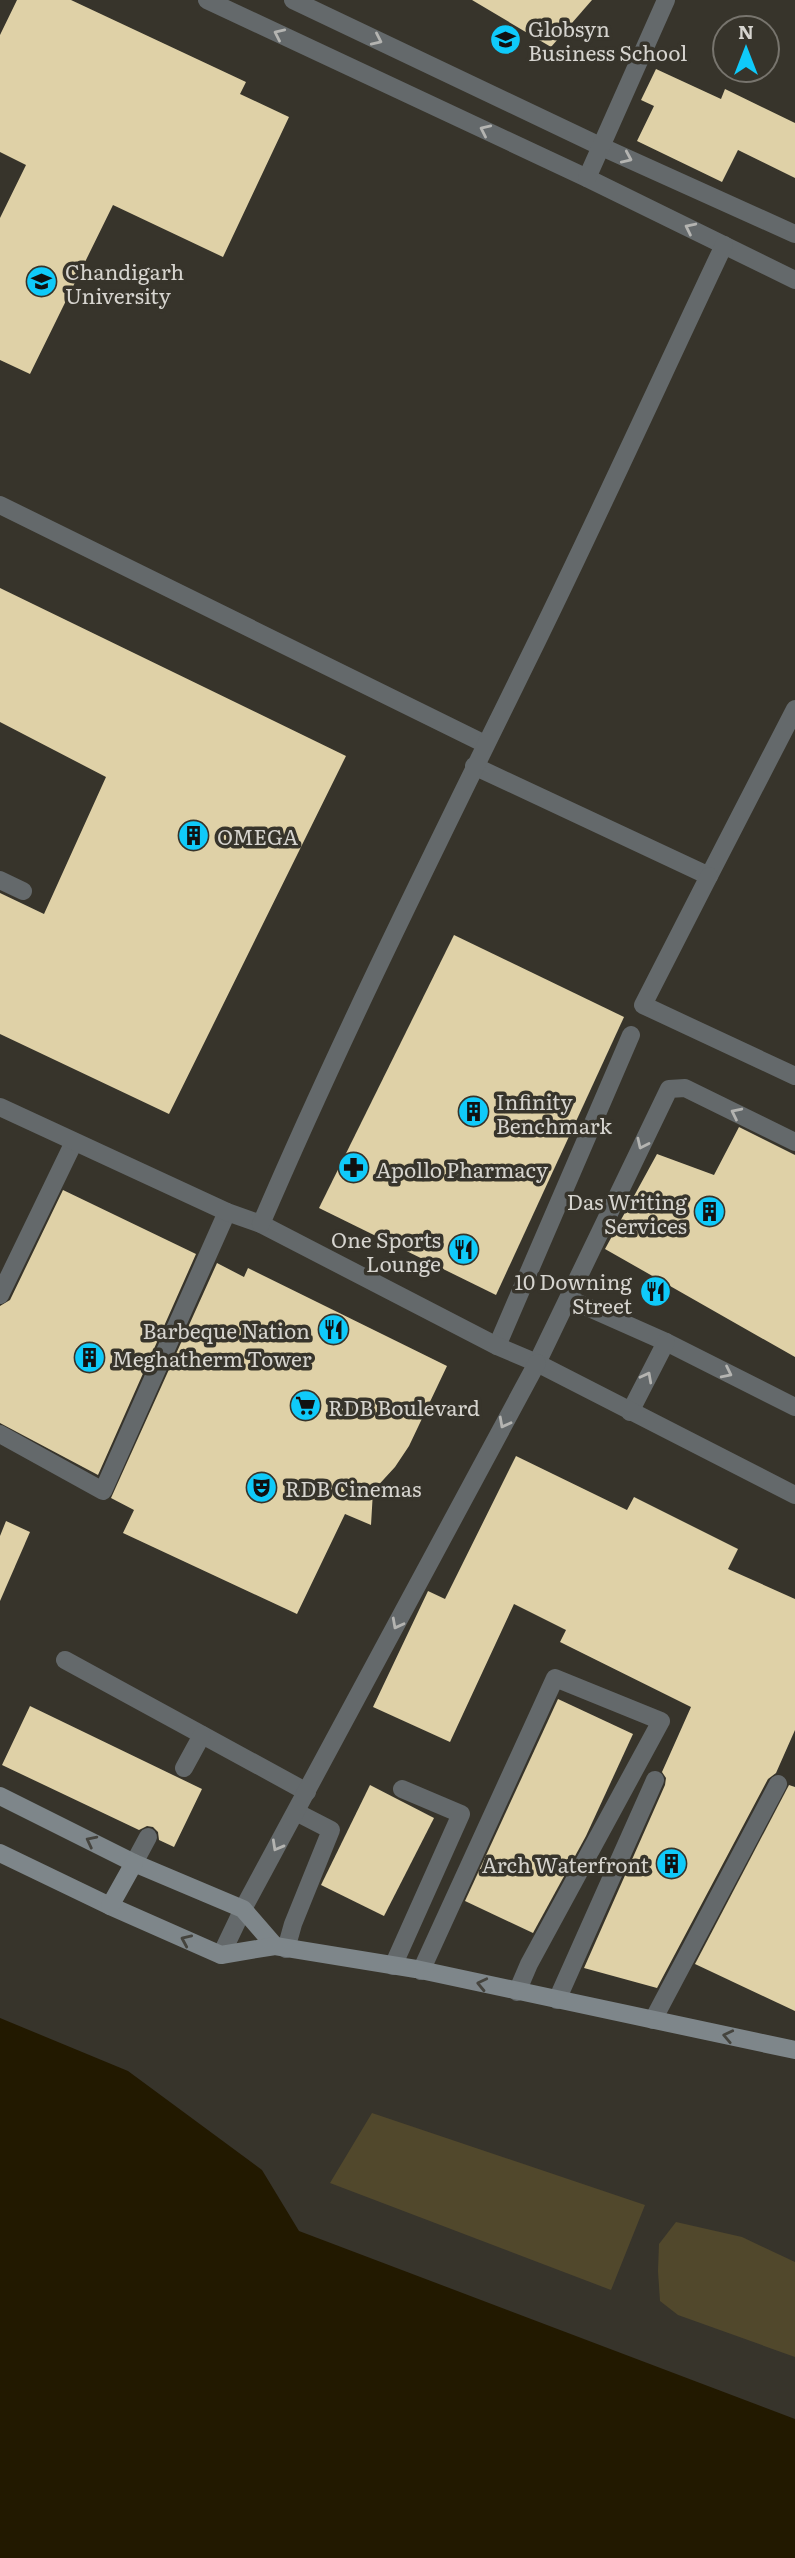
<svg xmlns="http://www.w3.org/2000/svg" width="795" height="2558" font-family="Literata,serif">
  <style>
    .green { fill: #51482c }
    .water { fill: #221900 }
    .building { fill: #dfd1a7 }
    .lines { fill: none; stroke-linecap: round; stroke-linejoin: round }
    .lane { stroke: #64696b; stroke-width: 18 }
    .street { stroke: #64696b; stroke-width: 18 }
    .secondary { stroke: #7e868a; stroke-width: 18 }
    .oneway { stroke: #b4b4b1 }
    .oneway2 { stroke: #45443e }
    .labels { text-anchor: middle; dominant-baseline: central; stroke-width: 7; stroke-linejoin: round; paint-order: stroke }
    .poi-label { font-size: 21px; fill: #d6d4cf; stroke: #37342b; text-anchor: start }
  </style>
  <rect width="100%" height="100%" fill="#37342b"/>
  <g class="green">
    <polygon points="372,2113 645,2205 611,2290 330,2183"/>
    <polygon points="676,2222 742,2237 795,2262 795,2357 678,2315 660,2301 658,2271 659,2244"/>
  </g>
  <polygon class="water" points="0,2018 128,2071 262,2170 299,2231 795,2419 795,2558 0,2558"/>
  <g class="building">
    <polygon points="17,0 71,0 246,82 240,94 289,117 223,257 113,205 30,374 0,360 0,218 26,165 0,152 0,35"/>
    <polygon points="472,0 592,0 551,47"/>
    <polygon points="656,69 721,99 725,89 795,123 795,178 738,150 722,182 637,141 654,106 641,100"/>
    <polygon points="0,588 346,756 169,1114 0,1034 0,893 44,914 106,777 0,722"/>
    <polygon points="454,935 624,1017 496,1295 319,1208"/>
    <polygon points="739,1127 795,1155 795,1357 605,1249 657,1154 714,1175"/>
    <polygon points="63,1190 196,1254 98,1475 0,1423 0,1306 10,1300"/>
    <polygon points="217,1263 244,1277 248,1268 447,1366 409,1446 395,1467 373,1491 371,1525 345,1514 297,1614 123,1533 134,1510 111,1498"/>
    <polygon points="516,1456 627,1510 634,1497 738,1549 728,1569 795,1599 795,1730 776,1773 768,1779 657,1988 584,1968 665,1785 666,1778 662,1772 691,1707 560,1642 566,1630 514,1604 450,1742 373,1707 428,1591 445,1599"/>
    <polygon points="6,1521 30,1532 0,1601 0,1536"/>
    <polygon points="558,1699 633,1734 586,1836 533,1933 465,1901"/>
    <polygon points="30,1706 202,1789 174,1847 159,1840 158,1832 153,1827 147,1826 139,1830 2,1765"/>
    <polygon points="370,1785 434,1818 384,1916 321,1885"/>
    <polygon points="789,1785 795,1787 795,2011 695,1964"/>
  </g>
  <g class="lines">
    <g class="lane">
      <polyline points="0,505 485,744"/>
      <polyline points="474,766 709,876 795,709"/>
      <polyline points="709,876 643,1005 795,1076"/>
      <polyline points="0,880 23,891"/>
      <polyline points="0,1295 74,1142"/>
      <polyline points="569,1299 666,1342 795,1407"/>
      <polyline points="497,1346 631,1035"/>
      <polyline points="537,1363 669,1089 685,1088 795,1142"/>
      <polyline points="630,1412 666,1342"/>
      <polyline points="0,1434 103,1491 227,1212"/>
      <polyline points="65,1660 307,1792"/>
      <polyline points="184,1768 202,1735"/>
      <polyline points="134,1863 148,1837"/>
      <polyline points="286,1949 293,1924 331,1830 296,1812"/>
      <polyline points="393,1966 461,1814 402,1789"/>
      <polyline points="421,1971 555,1678 661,1721 529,1964 517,1992"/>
      <polyline points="557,2000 655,1780"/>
      <polyline points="653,2020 778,1784"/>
    </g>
    <g class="street">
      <polyline points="207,0 587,178 795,280"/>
      <polyline points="293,0 602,147 795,234"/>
      <polyline points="587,178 666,0"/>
      <polyline points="0,1107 227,1212 261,1224 497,1346 537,1363 795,1495"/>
      <path d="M261 1224C346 1026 443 833 538 639 602 508 662 376 724 245"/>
      <polyline points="221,1955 243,1909 537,1363"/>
    </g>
    <g class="secondary">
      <polyline points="0,1796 134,1863 243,1909 275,1946"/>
      <polyline points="0,1853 110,1906 221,1955 275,1946 416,1969 795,2050"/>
      <polyline points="110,1906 134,1863"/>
    </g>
  </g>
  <defs><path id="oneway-chevron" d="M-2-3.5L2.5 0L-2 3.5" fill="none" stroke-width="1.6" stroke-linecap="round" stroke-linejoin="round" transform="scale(1.75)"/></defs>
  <g class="oneway">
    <use href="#oneway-chevron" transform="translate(279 34) rotate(-155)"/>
    <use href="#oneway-chevron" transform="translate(377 40) rotate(25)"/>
    <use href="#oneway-chevron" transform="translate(485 130) rotate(-155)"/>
    <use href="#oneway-chevron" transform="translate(627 158) rotate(24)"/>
    <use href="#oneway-chevron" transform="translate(690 228) rotate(-154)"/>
    <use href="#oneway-chevron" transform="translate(736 1113) rotate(-154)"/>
    <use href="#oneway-chevron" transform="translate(642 1144) rotate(115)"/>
    <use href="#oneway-chevron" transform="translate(727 1373) rotate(26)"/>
    <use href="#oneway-chevron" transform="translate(647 1377) rotate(-62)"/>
    <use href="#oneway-chevron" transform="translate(504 1423) rotate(118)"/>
    <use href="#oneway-chevron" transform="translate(397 1624) rotate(118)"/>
    <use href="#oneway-chevron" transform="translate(277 1846) rotate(119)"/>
  </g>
  <g class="oneway2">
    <use href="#oneway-chevron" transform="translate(91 1841) rotate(-153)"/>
    <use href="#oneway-chevron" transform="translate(186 1940) rotate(-156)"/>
    <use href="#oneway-chevron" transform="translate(482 1984) rotate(-167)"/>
    <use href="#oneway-chevron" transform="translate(728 2036) rotate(-168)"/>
  </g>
  <defs>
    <symbol id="school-disc" viewBox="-11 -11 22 22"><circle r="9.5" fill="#0fcafa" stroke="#37342b"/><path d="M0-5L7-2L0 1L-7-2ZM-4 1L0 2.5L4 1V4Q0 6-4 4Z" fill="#111"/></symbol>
    <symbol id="university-disc" viewBox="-11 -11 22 22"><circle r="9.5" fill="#0fcafa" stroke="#37342b"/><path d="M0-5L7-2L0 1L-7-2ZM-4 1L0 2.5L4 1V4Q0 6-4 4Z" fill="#111"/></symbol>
    <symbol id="building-disc" viewBox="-11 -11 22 22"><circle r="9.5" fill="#0fcafa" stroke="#37342b"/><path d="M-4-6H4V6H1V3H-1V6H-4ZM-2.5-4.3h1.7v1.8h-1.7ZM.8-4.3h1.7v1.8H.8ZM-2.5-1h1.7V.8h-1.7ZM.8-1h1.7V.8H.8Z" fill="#111"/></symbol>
    <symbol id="pharmacy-disc" viewBox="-11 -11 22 22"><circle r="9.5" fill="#0fcafa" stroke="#37342b"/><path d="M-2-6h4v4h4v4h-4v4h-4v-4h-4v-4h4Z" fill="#111"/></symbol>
    <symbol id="restaurant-disc" viewBox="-11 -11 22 22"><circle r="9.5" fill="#0fcafa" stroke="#37342b"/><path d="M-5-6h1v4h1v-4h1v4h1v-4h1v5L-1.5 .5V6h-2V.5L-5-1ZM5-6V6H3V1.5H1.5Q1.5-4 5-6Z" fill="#111"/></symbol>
    <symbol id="supermarket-disc" viewBox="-11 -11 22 22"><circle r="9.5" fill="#0fcafa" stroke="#37342b"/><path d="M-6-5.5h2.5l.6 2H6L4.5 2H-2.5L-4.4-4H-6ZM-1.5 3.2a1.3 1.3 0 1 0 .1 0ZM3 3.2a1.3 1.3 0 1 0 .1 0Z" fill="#111"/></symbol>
    <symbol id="theatre-disc" viewBox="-11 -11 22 22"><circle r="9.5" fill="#0fcafa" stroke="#37342b"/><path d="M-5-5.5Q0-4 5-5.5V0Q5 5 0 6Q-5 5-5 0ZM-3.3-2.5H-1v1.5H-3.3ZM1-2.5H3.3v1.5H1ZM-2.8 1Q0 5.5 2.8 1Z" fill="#111"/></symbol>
  </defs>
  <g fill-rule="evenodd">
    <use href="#school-disc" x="488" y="22" width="35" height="35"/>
    <use href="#university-disc" x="24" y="264" width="35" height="35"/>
    <use href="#building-disc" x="176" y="818" width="35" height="35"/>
    <use href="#building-disc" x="456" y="1094" width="35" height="35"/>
    <use href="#pharmacy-disc" x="336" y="1150" width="35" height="35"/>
    <use href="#building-disc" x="692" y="1194" width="35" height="35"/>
    <use href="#restaurant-disc" x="446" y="1232" width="35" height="35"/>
    <use href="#restaurant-disc" x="638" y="1274" width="35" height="35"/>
    <use href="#restaurant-disc" x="316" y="1312" width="35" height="35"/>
    <use href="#building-disc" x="72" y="1340" width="35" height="35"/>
    <use href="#supermarket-disc" x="288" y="1388" width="35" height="35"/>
    <use href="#theatre-disc" x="244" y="1470" width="35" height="35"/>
    <use href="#building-disc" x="654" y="1846" width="35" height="35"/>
  </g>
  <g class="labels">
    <g class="poi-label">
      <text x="528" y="27">Globsyn<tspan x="528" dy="24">Business School</tspan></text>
      <text x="65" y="270">Chandigarh<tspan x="65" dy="24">University</tspan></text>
      <text x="217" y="835">OMEGA</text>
      <text x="496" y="1100">Infinity<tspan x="496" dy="24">Benchmark</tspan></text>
      <text x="376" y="1168">Apollo Pharmacy</text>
      <text x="687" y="1200" text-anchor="end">Das Writing<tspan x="687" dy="24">Services</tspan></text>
      <text x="441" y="1238" text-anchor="end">One Sports<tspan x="441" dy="24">Lounge</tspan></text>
      <text x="632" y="1280" text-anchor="end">10 Downing<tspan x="632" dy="24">Street</tspan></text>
      <text x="310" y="1329" text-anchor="end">Barbeque Nation</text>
      <text x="112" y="1357">Meghatherm Tower</text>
      <text x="328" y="1406">RDB Boulevard</text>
      <text x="285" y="1487">RDB Cinemas</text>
      <text x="649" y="1863" text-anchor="end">Arch Waterfront</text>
    </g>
  </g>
  <g transform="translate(746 49)"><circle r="33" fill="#37342b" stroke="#77746d" stroke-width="2"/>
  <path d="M0-5L12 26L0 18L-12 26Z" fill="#0fcafa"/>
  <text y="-10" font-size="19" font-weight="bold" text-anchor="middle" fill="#d6d4cf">N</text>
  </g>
</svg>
